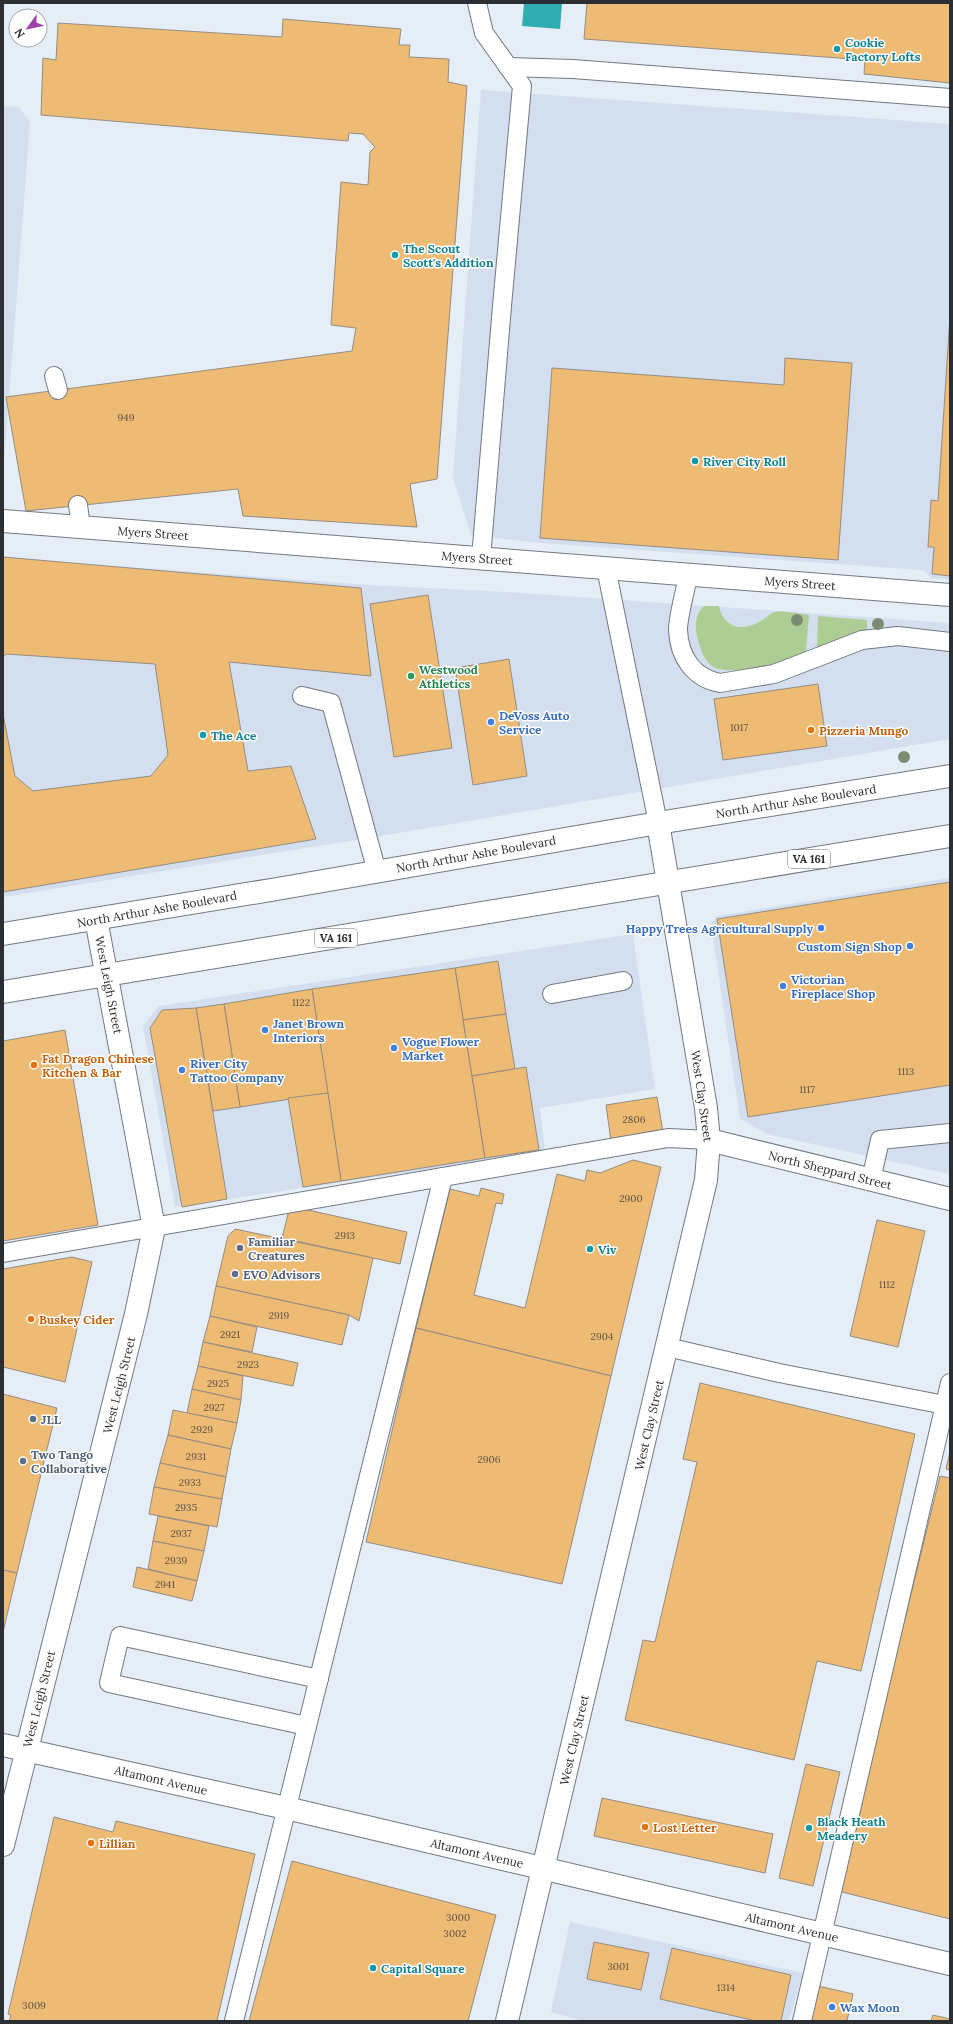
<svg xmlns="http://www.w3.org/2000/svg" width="953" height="2024" font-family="Lora,serif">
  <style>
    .built { fill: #d3dfee }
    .green { fill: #accd93 }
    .water { fill: #2fadb1 }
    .building { fill: #eebb75; stroke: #938c83 }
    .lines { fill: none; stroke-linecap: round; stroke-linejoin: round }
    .lane-casing { stroke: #727982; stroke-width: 20 }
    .street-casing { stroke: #727982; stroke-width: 24 }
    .secondary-casing { stroke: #727982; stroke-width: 24 }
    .primary-casing { stroke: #727982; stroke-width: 24 }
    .lane { stroke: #fff; stroke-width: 18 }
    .street { stroke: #fff; stroke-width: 22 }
    .secondary { stroke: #fff; stroke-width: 22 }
    .primary { stroke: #fff; stroke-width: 22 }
    .tree { fill: #7b8c75 }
    .culture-dot { fill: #0f9aa8; stroke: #fff; stroke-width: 1.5 }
    .leisure-dot { fill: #2e9e5b; stroke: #fff; stroke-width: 1.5 }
    .shop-dot { fill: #3f7fe0; stroke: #fff; stroke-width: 1.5 }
    .food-dot { fill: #e8710a; stroke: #fff; stroke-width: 1.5 }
    .service-dot { fill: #5c6f8a; stroke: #fff; stroke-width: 1.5 }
    .labels { text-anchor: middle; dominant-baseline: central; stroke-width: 3; stroke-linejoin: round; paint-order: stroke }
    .number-label { font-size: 10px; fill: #5c5143 }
    .shield { fill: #fff; stroke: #6b6d70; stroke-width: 1 }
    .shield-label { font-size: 11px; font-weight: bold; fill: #2b2e32 }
    .culture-label { font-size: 12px; font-weight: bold; fill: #0d838f; stroke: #fff; text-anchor: start }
    .street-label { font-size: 12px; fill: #2b2e32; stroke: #fff }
    .leisure-label { font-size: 12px; font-weight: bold; fill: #27864d; stroke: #fff; text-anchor: start }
    .shop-label { font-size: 12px; font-weight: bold; fill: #366cbe; stroke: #fff; text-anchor: start }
    .food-label { font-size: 12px; font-weight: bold; fill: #c56008; stroke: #fff; text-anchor: start }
    .service-label { font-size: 12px; font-weight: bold; fill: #4e5e75; stroke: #fff; text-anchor: start }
  </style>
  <rect width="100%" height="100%" fill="#e5edf7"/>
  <g class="built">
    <polygon points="481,90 950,124 950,580 931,578 923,570 540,543 471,535 453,477"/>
    <polygon points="3,106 19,107 30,123 3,475"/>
    <polygon points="3,558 370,585 522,593 950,623 950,739 386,835 3,897"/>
    <polygon points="950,878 950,1174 767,1134 740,1119 711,924 717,916"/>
    <polygon points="633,934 655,1089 540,1108 545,1152 175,1207 143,1026 159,1006"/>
    <polygon points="570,1922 803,1973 789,2021 584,2021 551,2012"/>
  </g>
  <g class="green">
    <path d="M704 606H719C723 627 741 632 759 622 764 620 770 613 775 612 782 610 801 614 809 615L806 651C798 655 790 660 781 663 769 668 723 675 712 666 703 659 700 647 697 637 695 625 695 614 704 606Z"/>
    <polygon points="818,616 867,620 867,631 817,647"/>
  </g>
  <polygon class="water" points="524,3 562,3 560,29 522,26"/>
  <g class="building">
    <polygon points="587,3 950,3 950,83 864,74 865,60 584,39"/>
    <polygon points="283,19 401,29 399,45 410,45 409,57 449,59 448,82 467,86 437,479 410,484 417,527 243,516 238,489 26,511 6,397 352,351 356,328 331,325 341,182 368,185 370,152 375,147 363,134 349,133 348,141 41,115 43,58 56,60 58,23 282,37"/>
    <polygon points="950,316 950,576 932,574 934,547 928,547 931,500 938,501"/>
    <polygon points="785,358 852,363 838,560 540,538 552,368 784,385"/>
    <polygon points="3,557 361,588 371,676 229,662 248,771 291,766 316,839 3,892 3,714 15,776 33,791 151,776 168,755 155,664 6,654 3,657"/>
    <polygon points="428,595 452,748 394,757 370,604"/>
    <polygon points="509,659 527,776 473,785 455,668"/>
    <polygon points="818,684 827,746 723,760 714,699"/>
    <polygon points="950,882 950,1085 748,1117 717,919"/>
    <polygon points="498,961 506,1014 463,1020 455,968"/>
    <polygon points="455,968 485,1158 341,1181 312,989"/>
    <polygon points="312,989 328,1093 240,1107 224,1004"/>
    <polygon points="224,1004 240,1107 213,1111 196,1008"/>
    <polygon points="196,1008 227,1199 182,1207 150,1028 162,1010"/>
    <polygon points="506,1014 515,1069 472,1076 463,1020"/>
    <polygon points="65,1030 98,1225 3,1241 3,1041"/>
    <polygon points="526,1067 539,1150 485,1158 472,1076"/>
    <polygon points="328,1093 341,1181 303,1187 288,1098"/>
    <polygon points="657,1097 663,1132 611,1141 606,1105"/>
    <polygon points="633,1160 661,1167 611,1376 416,1328 450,1189 479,1196 481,1188 504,1194 502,1204 496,1203 474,1295 525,1308 557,1174 585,1181 587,1170 600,1173"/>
    <polygon points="290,1206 407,1232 400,1264 282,1238"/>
    <polygon points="877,1220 925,1231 898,1347 850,1336"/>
    <polygon points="235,1229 373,1258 359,1321 349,1315 216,1286 228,1236"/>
    <polygon points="72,1257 92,1262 65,1382 3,1367 3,1269"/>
    <polygon points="216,1286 349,1315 342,1345 210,1316"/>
    <polygon points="210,1316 257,1327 252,1352 203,1342"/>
    <polygon points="416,1328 611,1376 562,1584 366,1542"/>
    <polygon points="203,1342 298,1363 293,1386 198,1366"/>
    <polygon points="198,1366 243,1376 241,1400 192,1389"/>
    <polygon points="700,1383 915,1434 861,1671 817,1661 794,1760 625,1720 643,1640 655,1642 697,1462 683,1459"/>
    <polygon points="192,1389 241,1400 237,1423 187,1413"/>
    <polygon points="3,1394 57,1408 17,1573 3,1570"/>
    <polygon points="173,1410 237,1423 231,1449 168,1435"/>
    <polygon points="168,1435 231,1449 226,1477 160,1463"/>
    <polygon points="950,1452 950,1470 946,1469"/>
    <polygon points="160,1463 226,1477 222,1499 154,1487"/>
    <polygon points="940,1476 950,1478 950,1919 838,1891"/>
    <polygon points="154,1487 222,1499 217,1527 149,1514"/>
    <polygon points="158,1516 209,1526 204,1551 153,1541"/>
    <polygon points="153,1541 204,1551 197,1581 148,1569"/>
    <polygon points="137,1567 197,1581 192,1601 133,1587"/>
    <polygon points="3,1570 17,1573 3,1632"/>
    <polygon points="806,1764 840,1772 813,1886 779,1878"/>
    <polygon points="602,1798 773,1834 765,1873 594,1836"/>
    <polygon points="54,1817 113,1832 116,1821 255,1854 217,2021 9,2021 11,2015 8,2014"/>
    <polygon points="292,1861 496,1915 468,2021 249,2021"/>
    <polygon points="594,1942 649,1953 641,1990 587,1979"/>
    <polygon points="672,1948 791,1975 781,2021 756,2021 660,1999"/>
    <polygon points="818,1986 853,1994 847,2021 810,2021"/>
    <polygon points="933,2015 950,2019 950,2021 931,2021"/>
  </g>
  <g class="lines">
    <defs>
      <g id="lane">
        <polyline points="477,3 484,33 522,86 502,306 481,558"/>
        <polyline points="508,67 573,69 950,98"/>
        <polyline points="54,376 58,390"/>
        <polyline points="78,505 81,527"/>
        <polyline points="606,568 658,823"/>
        <path d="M688 575C686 590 678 615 678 630 679 656 693 678 720 683L774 674 862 640 898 636 950 642"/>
        <polyline points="302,696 331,703 377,872"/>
        <polyline points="552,994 623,981"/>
        <polyline points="871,1180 880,1140 950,1133"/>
        <polyline points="3,1253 668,1138 709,1140"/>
        <polyline points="667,1347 779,1373 945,1405"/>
        <polyline points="307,1726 109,1683 120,1636 319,1679"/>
        <polyline points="234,2021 443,1177"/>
        <polyline points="802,2021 950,1383"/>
      </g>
      <g id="street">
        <polyline points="3,521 950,595"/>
        <polyline points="709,1140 950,1199"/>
        <polyline points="3,1745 286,1808 950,1964"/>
        <polyline points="3,1845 136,1314 154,1228 96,919"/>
      </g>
      <polyline id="secondary" points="507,2021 706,1180 709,1140 706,1108 658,823"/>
      <g id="primary">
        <polyline points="3,934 277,889 658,823 950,776"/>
        <polyline points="3,992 950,836"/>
      </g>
    </defs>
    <use href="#lane" class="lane-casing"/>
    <use href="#street" class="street-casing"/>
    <use href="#secondary" class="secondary-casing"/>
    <use href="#primary" class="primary-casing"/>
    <use href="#lane" class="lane"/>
    <use href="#street" class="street"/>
    <use href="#secondary" class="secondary"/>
    <use href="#primary" class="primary"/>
  </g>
  <g class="tree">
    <circle cx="797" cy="620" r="6"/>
    <circle cx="878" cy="624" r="6"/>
    <circle cx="904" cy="757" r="6"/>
  </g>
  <g class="culture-dot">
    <circle cx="837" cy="49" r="4"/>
    <circle cx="395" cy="255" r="4"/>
    <circle cx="695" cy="461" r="4"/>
    <circle cx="203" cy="735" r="4"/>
    <circle cx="590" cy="1249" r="4"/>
    <circle cx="809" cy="1828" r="4"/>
    <circle cx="373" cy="1968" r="4"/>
  </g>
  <circle class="leisure-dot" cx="411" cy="676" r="4"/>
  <g class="shop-dot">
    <circle cx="491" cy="722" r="4"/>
    <circle cx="821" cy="928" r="4"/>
    <circle cx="910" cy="946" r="4"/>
    <circle cx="783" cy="986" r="4"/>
    <circle cx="265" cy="1030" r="4"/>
    <circle cx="394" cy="1048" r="4"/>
    <circle cx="182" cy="1070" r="4"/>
    <circle cx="832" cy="2007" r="4"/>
  </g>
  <g class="food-dot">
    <circle cx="811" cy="730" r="4"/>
    <circle cx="34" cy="1065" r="4"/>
    <circle cx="31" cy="1319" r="4"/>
    <circle cx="645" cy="1827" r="4"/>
    <circle cx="91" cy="1843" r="4"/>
  </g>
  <g class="service-dot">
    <circle cx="240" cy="1248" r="4"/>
    <circle cx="235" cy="1274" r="4"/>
    <circle cx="33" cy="1419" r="4"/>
    <circle cx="23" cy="1461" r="4"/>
  </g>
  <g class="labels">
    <g class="number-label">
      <text x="126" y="417">949</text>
      <text x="739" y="727">1017</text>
      <text x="301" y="1002">1122</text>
      <text x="906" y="1071">1113</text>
      <text x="807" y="1089">1117</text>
      <text x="634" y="1119">2806</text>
      <text x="631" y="1198">2900</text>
      <text x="345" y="1235">2913</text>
      <text x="887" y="1284">1112</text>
      <text x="279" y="1315">2919</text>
      <text x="230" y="1334">2921</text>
      <text x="602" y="1336">2904</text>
      <text x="248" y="1364">2923</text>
      <text x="218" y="1383">2925</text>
      <text x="214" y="1407">2927</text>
      <text x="202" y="1429">2929</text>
      <text x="196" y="1456">2931</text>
      <text x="489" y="1459">2906</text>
      <text x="190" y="1482">2933</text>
      <text x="186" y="1507">2935</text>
      <text x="181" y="1533">2937</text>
      <text x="176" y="1560">2939</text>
      <text x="165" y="1584">2941</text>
      <text x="458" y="1917">3000</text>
      <text x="455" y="1933">3002</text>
      <text x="618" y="1966">3001</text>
      <text x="726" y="1987">1314</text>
      <text x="34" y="2005">3009</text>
    </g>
    <g class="shield">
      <rect x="788" y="850" width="42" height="18" rx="3"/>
      <rect x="315" y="929" width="42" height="18" rx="3"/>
    </g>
    <g class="shield-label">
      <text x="809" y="859">VA 161</text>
      <text x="336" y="938">VA 161</text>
    </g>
    <g class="culture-label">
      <text x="845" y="42">Cookie<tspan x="845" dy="14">Factory Lofts</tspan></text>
      <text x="403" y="248">The Scout<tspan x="403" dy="14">Scott's Addition</tspan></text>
      <text x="703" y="461">River City Roll</text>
      <text x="211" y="735">The Ace</text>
      <text x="598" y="1249">Viv</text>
      <text x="817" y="1821">Black Heath<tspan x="817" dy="14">Meadery</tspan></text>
      <text x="381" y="1968">Capital Square</text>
    </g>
    <g class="street-label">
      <text transform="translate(153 533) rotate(4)">Myers Street</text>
      <text transform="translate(477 558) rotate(4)">Myers Street</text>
      <text transform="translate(800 583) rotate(4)">Myers Street</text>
      <text transform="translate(796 801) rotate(-9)">North Arthur Ashe Boulevard</text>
      <text transform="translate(476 854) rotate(-10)">North Arthur Ashe Boulevard</text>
      <text transform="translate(157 909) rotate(-10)">North Arthur Ashe Boulevard</text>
      <text transform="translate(109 985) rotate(79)">West Leigh Street</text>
      <text transform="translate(702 1096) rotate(82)">West Clay Street</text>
      <text transform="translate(830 1170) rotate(14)">North Sheppard Street</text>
      <text transform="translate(119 1385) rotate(-76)">West Leigh Street</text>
      <text transform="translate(649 1425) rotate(-77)">West Clay Street</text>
      <text transform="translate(39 1699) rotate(-76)">West Leigh Street</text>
      <text transform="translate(574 1740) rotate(-77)">West Clay Street</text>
      <text transform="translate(161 1780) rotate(13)">Altamont Avenue</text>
      <text transform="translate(477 1853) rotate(13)">Altamont Avenue</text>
      <text transform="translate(792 1927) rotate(13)">Altamont Avenue</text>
    </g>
    <g class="leisure-label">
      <text x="419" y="669">Westwood<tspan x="419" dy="14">Athletics</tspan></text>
    </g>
    <g class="shop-label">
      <text x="499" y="715">DeVoss Auto<tspan x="499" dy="14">Service</tspan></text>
      <text x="813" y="928" text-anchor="end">Happy Trees Agricultural Supply</text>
      <text x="902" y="946" text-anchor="end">Custom Sign Shop</text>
      <text x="791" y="979">Victorian<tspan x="791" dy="14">Fireplace Shop</tspan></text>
      <text x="273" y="1023">Janet Brown<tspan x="273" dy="14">Interiors</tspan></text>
      <text x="402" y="1041">Vogue Flower<tspan x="402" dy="14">Market</tspan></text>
      <text x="190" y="1063">River City<tspan x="190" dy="14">Tattoo Company</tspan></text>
      <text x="840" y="2007">Wax Moon</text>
    </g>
    <g class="food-label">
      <text x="819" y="730">Pizzeria Mungo</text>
      <text x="42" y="1058">Fat Dragon Chinese<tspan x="42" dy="14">Kitchen &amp; Bar</tspan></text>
      <text x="39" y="1319">Buskey Cider</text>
      <text x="653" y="1827">Lost Letter</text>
      <text x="99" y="1843">Lillian</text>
    </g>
    <g class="service-label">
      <text x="248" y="1241">Familiar<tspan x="248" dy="14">Creatures</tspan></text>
      <text x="243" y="1274">EVO Advisors</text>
      <text x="41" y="1419">JLL</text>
      <text x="31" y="1454">Two Tango<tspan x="31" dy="14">Collaborative</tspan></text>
    </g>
  </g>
  <rect width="953" height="2024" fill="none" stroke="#2b2e32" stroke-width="8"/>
  <g transform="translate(28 28) rotate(237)"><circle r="19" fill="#ffffff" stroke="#aaabad"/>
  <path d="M0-3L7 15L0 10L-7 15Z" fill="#9e42ac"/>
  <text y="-6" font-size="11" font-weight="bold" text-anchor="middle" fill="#2b2e32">N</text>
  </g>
</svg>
